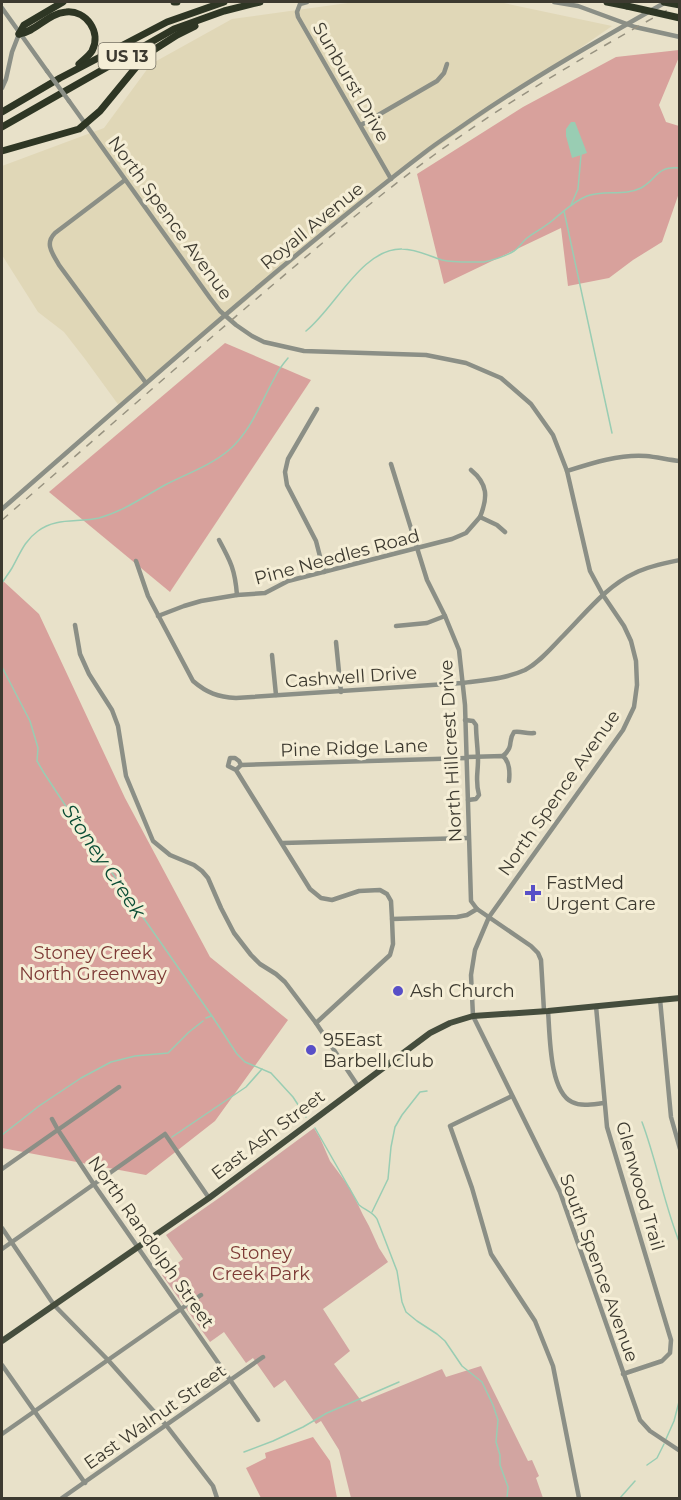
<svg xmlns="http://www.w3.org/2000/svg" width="681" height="1500" font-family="Montserrat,sans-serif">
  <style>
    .built { fill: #e0d7b7 }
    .green { fill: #d2a5a1 }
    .forest { fill: #d8a19c }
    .water { fill: #99cdb3 }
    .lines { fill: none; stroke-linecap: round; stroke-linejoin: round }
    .stream { stroke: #99cdb3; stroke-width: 1.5 }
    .minor { stroke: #8b8f86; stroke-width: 4.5 }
    .major { stroke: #454d3d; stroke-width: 6 }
    .highway { stroke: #2e3624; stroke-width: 7 }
    .rail { stroke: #989381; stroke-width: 1.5; stroke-dasharray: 8 8; stroke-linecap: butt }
    .minor-bridge { stroke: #8b8f86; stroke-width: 4.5 }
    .highway-bridge { stroke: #2e3624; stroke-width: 7 }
    .poi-dot { fill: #584fc7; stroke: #f5eed6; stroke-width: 2 }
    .labels { text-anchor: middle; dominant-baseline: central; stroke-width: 6; stroke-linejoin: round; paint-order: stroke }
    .shield { fill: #f5eed6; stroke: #747062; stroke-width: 1.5 }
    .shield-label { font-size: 16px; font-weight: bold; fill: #3d3a30 }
    .street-label { font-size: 18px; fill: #3d3a30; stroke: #f5eed6 }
    .poi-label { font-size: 18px; fill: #3d3a30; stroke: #f5eed6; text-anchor: start }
    .park-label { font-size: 18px; fill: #7d3935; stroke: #f5eed6 }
    .water-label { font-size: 20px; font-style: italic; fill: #094c34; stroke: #f5eed6 }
  </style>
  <rect width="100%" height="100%" fill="#e8e1c9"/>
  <polygon class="built" points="355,2 499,2 612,26 391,179 120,407 85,359 64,332 38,312 2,255 2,166 104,128 151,64 232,19"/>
  <polygon class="green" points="314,1128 320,1138 330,1161 350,1188 363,1215 369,1226 379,1248 388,1262 323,1309 350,1351 334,1364 362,1402 442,1369 446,1377 481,1366 528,1461 532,1460 539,1476 536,1478 543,1498 351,1498 339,1450 321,1421 316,1424 285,1380 274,1388 253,1358 246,1363 224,1332 210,1342 162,1275 183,1259 166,1235 219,1198"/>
  <g class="forest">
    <polygon points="679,50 679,57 659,105 666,122 679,126 679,193 662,242 633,260 609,278 568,286 561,228 444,284 417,174 523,107 616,57"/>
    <polygon points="225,343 311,380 170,592 49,492"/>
    <polygon points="2,580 39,614 125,798 210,957 288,1020 215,1121 146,1175 2,1148"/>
    <polygon points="313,1437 330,1461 337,1498 261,1498 246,1468 266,1458 265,1453"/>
  </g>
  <polygon class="water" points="571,122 575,122 587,153 572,158 566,136 566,129"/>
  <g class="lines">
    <g class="stream">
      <polyline points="571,205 578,189 581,155"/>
      <polyline points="564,211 612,433"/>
      <path d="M306 331C335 308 362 248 402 249 416 249 429 256 442 260 455 263 470 262 484 262 493 260 506 256 514 251 519 248 522 242 527 238 535 232 545 227 553 220 564 211 574 201 587 196 604 190 625 196 641 188 658 179 655 166 680 168"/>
      <path d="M2 583C5 578 9 573 12 568 20 554 24 541 38 531 56 517 78 523 99 518 124 511 143 497 165 485 186 474 210 466 229 450 251 431 261 402 275 377 278 370 283 364 288 358"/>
      <polyline points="2,667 30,721 38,748 37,761 44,773 71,814 212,1016 237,1054 245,1062 271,1073 293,1097 306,1117"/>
      <polyline points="206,1018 211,1016"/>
      <path d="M642 1122C657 1162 664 1204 680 1244"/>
      <path d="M315 1128 359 1205C365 1210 373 1212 377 1219L397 1271 402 1302 406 1312 417 1321 437 1334 445 1341 462 1366 482 1382 493 1405 498 1420 496 1442 500 1455V1465L508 1487 507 1498"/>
      <polyline points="2,1135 39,1106 81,1078 111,1062 135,1056 168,1053 189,1032 203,1021"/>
      <polyline points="172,1137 246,1087 262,1069"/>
      <polyline points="372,1212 388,1179 391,1147 395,1127 402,1115 420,1092 427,1091"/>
      <polyline points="666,1439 674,1421 680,1398"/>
      <polyline points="244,1452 273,1441 303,1427 327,1413 399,1382"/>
      <polyline points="647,1465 657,1458 664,1444"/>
      <polyline points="620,1498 635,1481"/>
    </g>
    <g class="minor">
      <polyline points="307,2 300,4 297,12 298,17 391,179"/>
      <polyline points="554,2 578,6 635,27 680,37"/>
      <polyline points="2,8 47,71"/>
      <polyline points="2,88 6,79 12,52 19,34"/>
      <polyline points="69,101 210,298 220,311 236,325 252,336 264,342 304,351 426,355 466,363 501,378 531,404 553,435 567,471 590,571 603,595 624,626 631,641 636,661 637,685 634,707 623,730 489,917 475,950 471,975 473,1016 560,1192 640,1420 650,1431 680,1451"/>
      <polyline points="361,125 437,81 444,73 447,64"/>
      <path d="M125 180 55 233C44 244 53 254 59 265L146 383"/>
      <polyline points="317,409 288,459 285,472 287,485 316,541 324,572"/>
      <polyline points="391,464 427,580 445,616 459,650 465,705 471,901 477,909 531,946 538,953 541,960 544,1011"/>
      <path d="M471 470C488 484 488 497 480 517L497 525 505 532"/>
      <path d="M567 471C592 463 620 454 646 456 657 457 669 460 680 461"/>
      <path d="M2 509C141 388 278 265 424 153 438 142 454 132 468 122 532 78 599 40 666 2"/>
      <path d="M219 540C231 562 235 570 237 595"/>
      <path d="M136 561 148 596 193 681C207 693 218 697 236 698L462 683C484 680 505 679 525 670 540 662 551 648 563 636 585 614 606 586 635 573 649 566 665 563 680 560"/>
      <polyline points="158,616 184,606 201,601 237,595 265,593 288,581 452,539 466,533 480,517"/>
      <polyline points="75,625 80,654 89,674 112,710 118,726 126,776 153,841 170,855 194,865 202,871 208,878 221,908 234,933 251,955 260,964 276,974 285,982 316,1023 358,1086"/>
      <polyline points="396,626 427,623 445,616"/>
      <polyline points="336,642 341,692"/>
      <polyline points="272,655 276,695"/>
      <path d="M465 720 473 721 476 725C476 737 478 749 478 760 478 774 475 781 479 795L476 799 468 800"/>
      <path d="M503 756C515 745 507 742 514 732 522 731 526 734 534 733"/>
      <path d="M467 757 503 756C510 762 510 772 509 781"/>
      <polyline points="241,765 467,758"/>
      <polyline points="236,770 228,766 230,758 235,758 239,761 241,765 236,770 310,889 321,898 332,900 359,891 380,890 387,894 391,901 392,919"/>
      <polyline points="283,843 468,838"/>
      <polyline points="660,999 671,1117 680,1149"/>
      <polyline points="596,1006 607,1127 671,1340 670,1353 662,1361 623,1374"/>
      <path d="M548 1011C550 1034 549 1091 572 1102 582 1107 594 1104 604 1103"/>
      <polyline points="316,1023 390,955 393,944 392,919 457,917 467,915 477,909"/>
      <polyline points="512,1096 450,1126 472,1188 491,1254 535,1321 553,1366 579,1498"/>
      <polyline points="52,1119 58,1130 93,1183 258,1420"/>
      <polyline points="2,1169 119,1087"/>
      <polyline points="2,1228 54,1305 108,1360 166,1425 213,1486 217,1498"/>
      <polyline points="2,1249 165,1134 209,1198"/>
      <polyline points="2,1365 85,1483"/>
      <polyline points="2,1434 201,1295"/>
      <polyline points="62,1498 263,1357"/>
    </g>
    <polyline class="major" points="2,1341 209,1198 430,1033 450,1023 473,1016 548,1011 680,998"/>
    <g class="highway">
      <polyline points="174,2 177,2"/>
      <polyline points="607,2 627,6"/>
      <path d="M19 34C36 32 48 13 66 12 86 10 102 32 92 51 89 56 83 60 79 64"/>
      <polyline points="19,34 24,25 63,2"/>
      <polyline points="2,112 60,78 167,22 224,2"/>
      <polyline points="2,127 174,29 224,11 260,2"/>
      <polyline points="2,151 79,129 100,111 137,66 152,51 177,35 195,26"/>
    </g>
    <path class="rail" d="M2 520C93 441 183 361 275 283 327 239 379 195 434 155 512 98 595 50 680 3"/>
    <polyline class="minor-bridge" points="47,71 69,101"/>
    <g class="highway-bridge">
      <polyline points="664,2 680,5"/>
      <polyline points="627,6 680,18"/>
    </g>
  </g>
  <g class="poi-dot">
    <path d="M530 884h6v6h6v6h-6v6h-6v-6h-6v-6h6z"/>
    <circle cx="398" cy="991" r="6"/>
    <circle cx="311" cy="1050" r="6"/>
  </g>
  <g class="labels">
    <rect class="shield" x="98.5" y="43" width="57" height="26" rx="4.5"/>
    <g class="shield-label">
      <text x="127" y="56">US 13</text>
    </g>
    <g class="street-label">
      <text transform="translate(351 82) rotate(60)">Sunburst Drive</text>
      <text transform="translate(170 218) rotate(54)">North Spence Avenue</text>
      <text transform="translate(312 226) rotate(-39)">Royall Avenue</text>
      <text transform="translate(337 557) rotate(-15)">Pine Needles Road</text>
      <text transform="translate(351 677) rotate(-4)">Cashwell Drive</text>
      <text transform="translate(354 748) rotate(-2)">Pine Ridge Lane</text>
      <text transform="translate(451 751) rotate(-93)">North Hillcrest Drive</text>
      <text transform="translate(559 793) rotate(-55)">North Spence Avenue</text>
      <text transform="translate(268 1135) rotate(-37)">East Ash Street</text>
      <text transform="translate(640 1186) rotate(74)">Glenwood Trail</text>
      <text transform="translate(151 1242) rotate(55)">North Randolph Street</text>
      <text transform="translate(599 1268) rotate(70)">South Spence Avenue</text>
      <text transform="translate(155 1417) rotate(-35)">East Walnut Street</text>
    </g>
    <g class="poi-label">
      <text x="546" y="883">FastMed<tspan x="546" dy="21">Urgent Care</tspan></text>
      <text x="410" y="991">Ash Church</text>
      <text x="323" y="1040">95East<tspan x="323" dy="21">Barbell Club</tspan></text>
    </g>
    <g class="park-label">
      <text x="93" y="953">Stoney Creek<tspan x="93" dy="21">North Greenway</tspan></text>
      <text x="261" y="1253">Stoney<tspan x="261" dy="21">Creek Park</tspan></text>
    </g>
    <g class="water-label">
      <text transform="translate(104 861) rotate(56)">Stoney Creek</text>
    </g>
  </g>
  <rect width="681" height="1500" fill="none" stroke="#3d3a30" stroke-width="6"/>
</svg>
